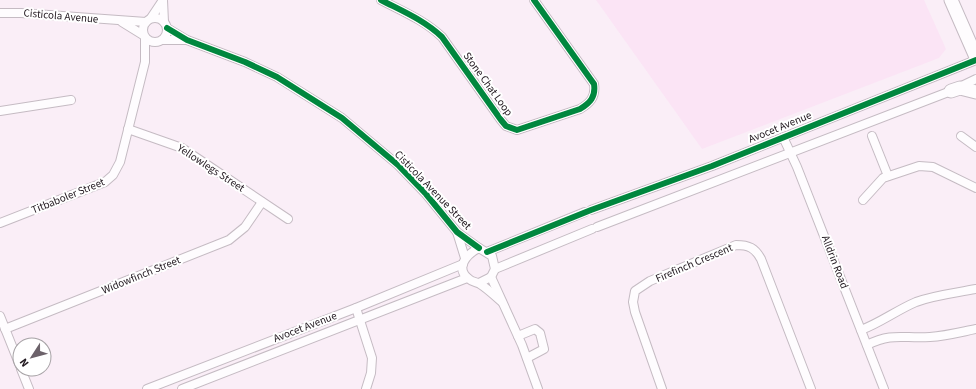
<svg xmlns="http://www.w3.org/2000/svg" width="976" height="389" font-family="'Source Sans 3',sans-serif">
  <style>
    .built { fill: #fbe4f5 }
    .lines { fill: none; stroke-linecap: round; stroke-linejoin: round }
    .minor-casing { stroke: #c5bbc3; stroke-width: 10 }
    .primary-casing { stroke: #c5bbc3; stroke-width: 15 }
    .minor { stroke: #fefcfe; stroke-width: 8 }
    .primary { stroke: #fefcfe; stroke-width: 13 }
    .cycleway-casing { stroke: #fff; stroke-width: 8 }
    .cycleway { stroke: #00873e; stroke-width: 6 }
    .labels { text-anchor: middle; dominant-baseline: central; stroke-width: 4; stroke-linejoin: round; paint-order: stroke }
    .street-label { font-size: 11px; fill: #20171e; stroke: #fff }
  </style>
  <rect width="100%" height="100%" fill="#faeef7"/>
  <polygon class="built" points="596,0 924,0 946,49 939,58 702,149"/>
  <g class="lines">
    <defs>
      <g id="minor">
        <polyline points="163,0 164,22"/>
        <path d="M381 0C402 11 424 20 442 37L501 120 506 126 517 130 580 109C590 103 596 97 594 84L534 0"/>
        <polyline points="0,13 21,13 146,22"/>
        <circle cx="155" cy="30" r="12"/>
        <polyline points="151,18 163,0"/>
        <polyline points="122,22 143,35"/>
        <polyline points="167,28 187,40 245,62 277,77 342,118 398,165 426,194 457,232 479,248"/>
        <polyline points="163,40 186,40"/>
        <polyline points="0,111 71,100"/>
        <polyline points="128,129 182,148 288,219"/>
        <polyline points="872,136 888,176"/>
        <polyline points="961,136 976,147"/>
        <polyline points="783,137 797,167 884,389"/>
        <polyline points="863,200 883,178 919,166 933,167 976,188"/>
        <polyline points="591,210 712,166 976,60"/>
        <polyline points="0,223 105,182 113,175 120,162 145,62 145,38"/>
        <polyline points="597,227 951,91 976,79"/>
        <polyline points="457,232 465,258"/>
        <polyline points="487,252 585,212"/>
        <polyline points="495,269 592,229"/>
        <polyline points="491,277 522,345 538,389"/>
        <path d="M479 283 491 277 495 269 492 256 479 248C467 254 454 268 469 279 472 282 477 282 480 284 488 289 495 296 502 302"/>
        <polyline points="356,308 372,358 371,373 366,389"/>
        <polyline points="0,316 20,366"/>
        <polyline points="5,329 229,240 245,227 262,202"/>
        <path d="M861 330C880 323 897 310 916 302 935 295 956 293 976 289"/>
        <polyline points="518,336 535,329 540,333 544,349 527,358"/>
        <path d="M867 345C893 332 904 339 930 337 946 336 961 332 976 329"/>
        <polyline points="21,369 29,389"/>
        <polyline points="147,389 356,308 463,264"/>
        <polyline points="182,389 467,278"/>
        <path d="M662 389 635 312 633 302 635 291 650 281 736 245C749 245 755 248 761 259L811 389"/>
      </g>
      <g id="primary">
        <polyline points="951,0 976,57"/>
        <polyline points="951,91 960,88 976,92"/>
      </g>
    </defs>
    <use href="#minor" class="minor-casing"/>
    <use href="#primary" class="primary-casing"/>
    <use href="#minor" class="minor"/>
    <use href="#primary" class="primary"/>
    <defs>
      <g id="cycleway">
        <path d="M381 0C402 11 424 20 442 37L501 120 506 126 517 130 580 109C590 103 596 97 594 84L534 0"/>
        <polyline points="167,28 187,40 245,62 277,77 342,118 398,165 426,194 457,232 479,248"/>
        <polyline points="487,252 591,210 712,166 976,60"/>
      </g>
    </defs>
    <use href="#cycleway" class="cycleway-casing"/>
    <use href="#cycleway" class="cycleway"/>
  </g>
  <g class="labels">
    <g class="street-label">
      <text transform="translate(61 16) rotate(5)">Cisticola Avenue</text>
      <text transform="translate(488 84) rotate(54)">Stone Chat Loop</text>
      <text transform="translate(780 127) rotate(-22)">Avocet Avenue</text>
      <text transform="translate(211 168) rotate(33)">Yellowlegs Street</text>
      <text transform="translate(433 190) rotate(46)">Cisticola Avenue Street</text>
      <text transform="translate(68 196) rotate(-22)">Titbaboler Street</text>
      <text transform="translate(835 262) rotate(69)">Alldrin Road</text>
      <text transform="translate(694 263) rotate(-23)">Firefinch Crescent</text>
      <text transform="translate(141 275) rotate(-22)">Widowfinch Street</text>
      <text transform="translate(305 327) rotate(-21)">Avocet Avenue</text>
    </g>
  </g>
  <g transform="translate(32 357) rotate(234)"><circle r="19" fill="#ffffff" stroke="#a6a2a5"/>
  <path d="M0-3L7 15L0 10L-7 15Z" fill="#6c626a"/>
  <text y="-6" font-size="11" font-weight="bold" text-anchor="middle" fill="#20171e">N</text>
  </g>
</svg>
